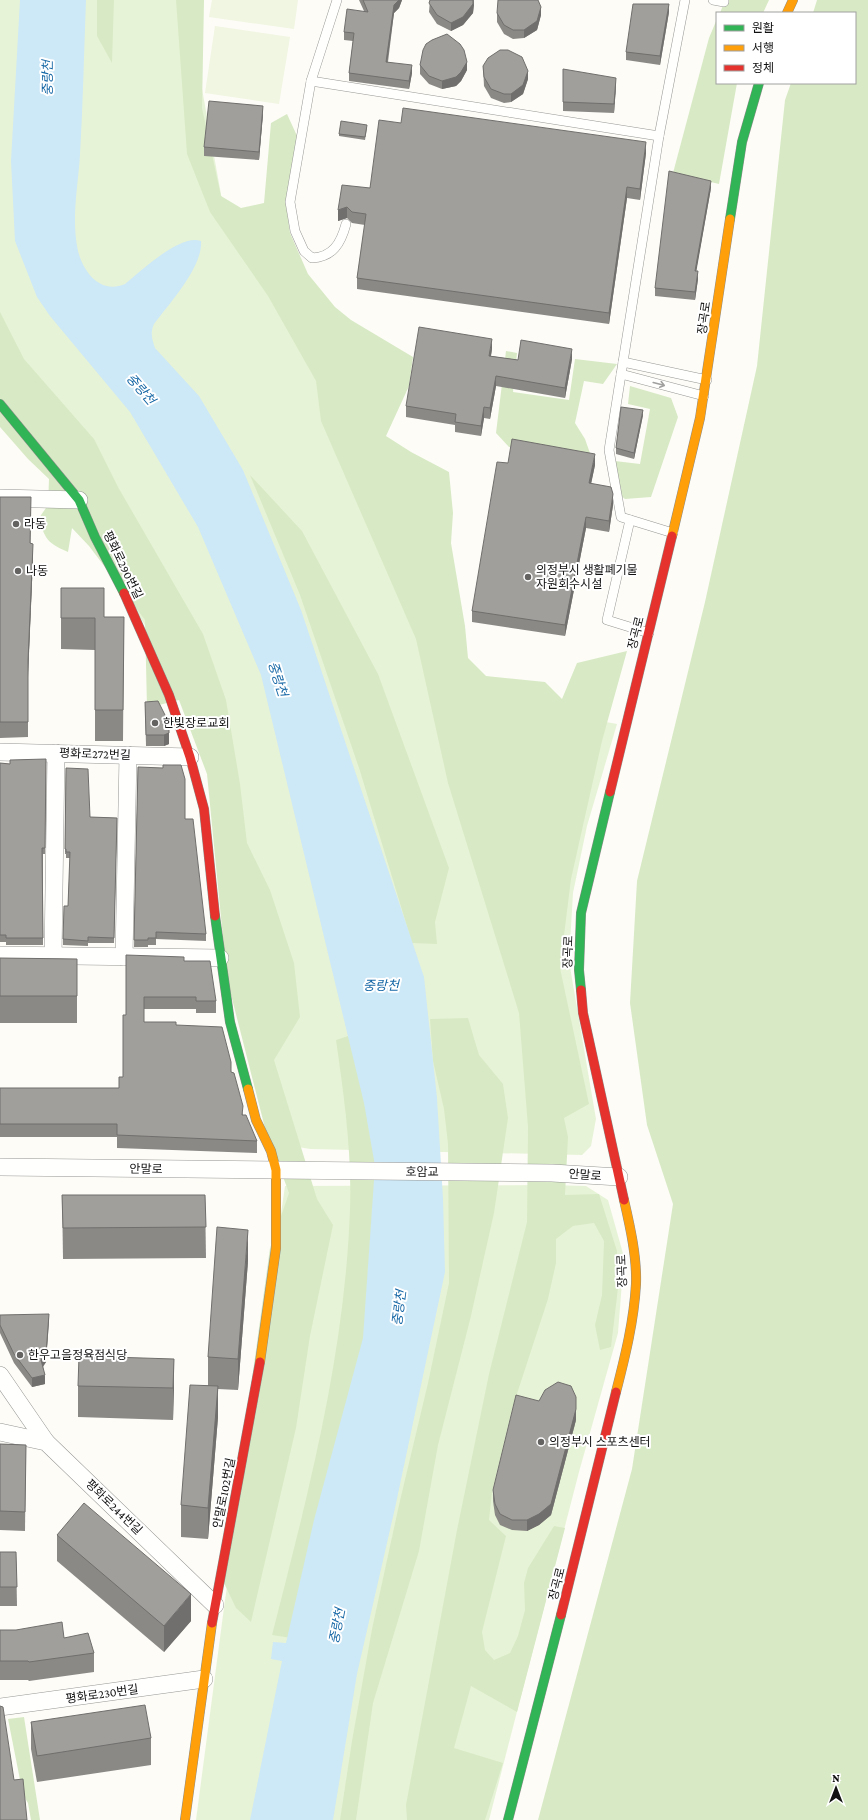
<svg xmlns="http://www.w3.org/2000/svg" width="868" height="1820" font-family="'Crimson Pro','Noto Sans KR',serif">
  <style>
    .green { fill: #e7f3d7 }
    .forest { fill: #d8eac5 }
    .pitch { fill: #f0f6e1 }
    .water { fill: #cde8f7 }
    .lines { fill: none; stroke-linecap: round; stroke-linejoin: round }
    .lane-casing { stroke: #979795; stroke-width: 10 }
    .street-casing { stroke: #979795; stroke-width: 18 }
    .fast-casing { stroke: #8e8d8b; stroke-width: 10 }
    .slow-casing { stroke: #8e8d8b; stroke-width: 10 }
    .jam-casing { stroke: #8e8d8b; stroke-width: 10 }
    .lane { stroke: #fffffe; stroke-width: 9 }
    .street { stroke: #fffffe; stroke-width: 17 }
    .fast { stroke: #30b455; stroke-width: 9 }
    .slow { stroke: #ff9f0a; stroke-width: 9 }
    .jam { stroke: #e5322d; stroke-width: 9 }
    .wall { fill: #8a8986 }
    .shaded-wall { fill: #716f6d }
    .building { fill: #a19f9c; stroke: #716f6d }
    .oneway { stroke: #a0a09f }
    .poi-dot { fill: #646362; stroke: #fff; stroke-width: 1.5 }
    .labels { text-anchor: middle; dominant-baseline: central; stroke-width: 4; stroke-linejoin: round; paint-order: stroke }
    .street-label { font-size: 12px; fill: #111; stroke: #fff }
    .poi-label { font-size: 12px; fill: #111; stroke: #fff; text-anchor: start }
    .water-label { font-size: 13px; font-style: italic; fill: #1768a6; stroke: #fff }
  </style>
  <rect width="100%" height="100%" fill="#fdfcf7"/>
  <g class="green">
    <polygon points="0,0 204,0 197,61 224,211 348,427 466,696 617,724 587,826 573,893 569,961 596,1119 591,1146 582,1155 310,1149 298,1147 264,1115 209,772 165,658 0,387"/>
    <polygon points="550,1185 586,1186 608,1200 624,1257 618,1333 579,1472 489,1820 196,1820 225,1600 285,1186"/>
  </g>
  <g class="forest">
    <polygon points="97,0 114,0 112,63 97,36"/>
    <polygon points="176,0 204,0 202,108 221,196 241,208 264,203 271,123 287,114 298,138 286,204 290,233 308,274 335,307 351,320 413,357 409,386 386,436 411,452 449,472 453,513 451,543 465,626 468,658 486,676 545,682 562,699 577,663 627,651 602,741 571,879 560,968 589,1104 564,1118 568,1137 565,1195 599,1194 617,1251 618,1288 611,1347 600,1350 595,1325 602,1295 604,1241 594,1223 573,1226 556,1239 556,1263 548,1299 512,1409 492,1492 489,1520 506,1536 482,1632 485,1650 494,1660 510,1653 518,1636 525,1610 524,1583 528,1568 554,1526 565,1528 517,1712 471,1686 454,1748 503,1763 485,1820 407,1820 406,1805 457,1530 489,1374 527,1222 528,1127 519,1013 448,783 416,639 321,421 316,381 268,296 210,212 187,154"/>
    <polygon points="725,0 769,0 763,13 720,13"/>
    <polygon points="817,0 868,0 868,1820 538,1820 632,1469 673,1204 647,1125 630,1003 637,881 705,602 757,366 785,100 791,83 855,83 855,13 813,13"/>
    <polygon points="717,19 717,83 737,83 719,184 673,173 709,38"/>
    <path d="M0 312 24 359 94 439 118 487 203 634 226 700 240 784 247 843 270 890 294 963 300 1017 274 1060 317 1199 333 1225 310 1336 296 1428 251 1622 236 1608 224 1583 270 1248 289 1193 265 1128 227 979 207 774 179 700 147 708 145 620 89 546 72 528 68 552C47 543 45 539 39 518L48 505 49 479 28 459 0 427Z"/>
    <polygon points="506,351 517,353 513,392 569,400 575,359 617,364 603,384 584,381 575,423 585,439 591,456 509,447 496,433"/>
    <polygon points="630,386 671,398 678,417 651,497 625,499 612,488 615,461 640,464 650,409 628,404"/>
    <polygon points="250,475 302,531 378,674 449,868 435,922 437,944 412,943 360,771 300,595"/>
    <polygon points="468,1018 479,1055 503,1084 508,1118 494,1213 470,1320 438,1445 419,1551 373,1703 356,1820 340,1820 352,1741 372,1629 399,1505 428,1383 449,1283 448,1144 444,1109 433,1061 430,1019"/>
    <path d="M363 1031 395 1214 304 1640 272 1635C308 1495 345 1354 350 1209 352 1152 344 1096 336 1040Z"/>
    <polygon points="24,1717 40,1820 31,1820 28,1803 23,1795 8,1719"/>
  </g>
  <g class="pitch">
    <polygon points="212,0 298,0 294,29 209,17"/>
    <polygon points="215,26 290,37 279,104 205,93"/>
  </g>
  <path class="water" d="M20 0H86C84 51 83 103 80 155 78 187 71 219 78 251 84 274 101 294 125 284 141 271 181 233 201 241 203 267 169 304 154 324 150 333 152 339 155 348L199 396 243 470 301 610 424 977 437 1098 443 1199 445 1272 395 1508 357 1674 333 1820H250L282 1661 271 1659 273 1642 286 1643 314 1520 363 1338 375 1166 364 1103 261 675 198 527 130 412 50 316 37 297 15 241 11 161Z"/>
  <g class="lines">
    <defs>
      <g id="lane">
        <path d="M337 0 311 81 290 202 295 231 304 251 312 258C333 257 341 243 346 224"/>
        <polyline points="713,0 724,2 724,0"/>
        <polyline points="311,81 659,136"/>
        <polyline points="623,362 707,380"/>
        <polyline points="621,374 704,396"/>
        <polyline points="630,520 607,620 649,633"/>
        <polyline points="673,533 621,517 609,450 659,136 685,0"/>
      </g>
      <g id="street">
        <polyline points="0,498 79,500"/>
        <polyline points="0,752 190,757"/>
        <polyline points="0,955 220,958"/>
        <polyline points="53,957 56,753"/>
        <polyline points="124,957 128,755"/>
        <polyline points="0,1167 552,1173 619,1177"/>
        <polyline points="0,1375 46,1442"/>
        <polyline points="0,1432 46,1442 215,1605"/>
        <polyline points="0,1707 204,1679"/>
      </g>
      <g id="fast">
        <polyline points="730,219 742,142 759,83"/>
        <polyline points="0,404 79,500 95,537 124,593"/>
        <polyline points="215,916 230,1022 248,1089"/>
        <polyline points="581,990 579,970 581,913 610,792"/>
        <polyline points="508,1820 561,1615"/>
      </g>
      <g id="slow">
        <polyline points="787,13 793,0"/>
        <polyline points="672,536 700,418 730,219"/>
        <polyline points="248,1089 256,1120 271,1151 276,1170 276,1248 260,1362"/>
        <path d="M616 1392C625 1357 634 1321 636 1284 637 1257 630 1226 624 1200"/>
        <polyline points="185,1820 212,1623"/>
      </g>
      <g id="jam">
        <polyline points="124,593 169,695 190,757 204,809 215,916"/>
        <polyline points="610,792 672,536"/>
        <polyline points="581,990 583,1013 624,1200"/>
        <polyline points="561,1615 616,1392"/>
        <polyline points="212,1623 260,1362"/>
      </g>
    </defs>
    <use href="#lane" class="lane-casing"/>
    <use href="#street" class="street-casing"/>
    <use href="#fast" class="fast-casing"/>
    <use href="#slow" class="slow-casing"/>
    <use href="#jam" class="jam-casing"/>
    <use href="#lane" class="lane"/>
    <use href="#street" class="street"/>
    <use href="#fast" class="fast"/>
    <use href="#slow" class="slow"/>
    <use href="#jam" class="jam"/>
  </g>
  <g class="wall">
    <polygon points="359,0 402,0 399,8 394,13 388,62 412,73 409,89 349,81 349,73 353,41 344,40 344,32 364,11"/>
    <polygon points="430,0 474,0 473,13 463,25 451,31 437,24 429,12"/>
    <polygon points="669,12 660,65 626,60 626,52"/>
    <polygon points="497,13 541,15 537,30 524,38 513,39 504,34 497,22"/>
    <polygon points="420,65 467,70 461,81 456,86 442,89 429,84 420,74"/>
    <polygon points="483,66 528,79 523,94 511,102 504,103 491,98 484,86"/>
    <polygon points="563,69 616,86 614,113 563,111"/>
    <polygon points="263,114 259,160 204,156 204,147"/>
    <polygon points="401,123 646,153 640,200 627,198 609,324 357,289 357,278 365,225 352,223 347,218 338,221 338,210 370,188"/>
    <polygon points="367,128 365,140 339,136 339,134"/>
    <polygon points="711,188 696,271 698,279 695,300 655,296 655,288"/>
    <polygon points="492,349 491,356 518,360 572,359 565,398 496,386 490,419 484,418 481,436 455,432 455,425 406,417 406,406"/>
    <polygon points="643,415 634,459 616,454 616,448"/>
    <polygon points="508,463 595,465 591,483 613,505 609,532 586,528 565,636 472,622 472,611"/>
    <polygon points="0,497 31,512 30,543 33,559 28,673 28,737 0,738"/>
    <polygon points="61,588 104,617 124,617 123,741 95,741 95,650 61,649"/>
    <polygon points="145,702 169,734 169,744 164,746 146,746"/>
    <polygon points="46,759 45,854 43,854 43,945 6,945 6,942 0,942 0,763 10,764"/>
    <polygon points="138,767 185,819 206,934 206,941 156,939 156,945 148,945 148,947 134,947"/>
    <polygon points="66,768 90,817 117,818 114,943 88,943 88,946 63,945 63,939 68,906 70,858 66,858 66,854 65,854"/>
    <polygon points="126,955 184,961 216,1001 216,1013 196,1013 196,1009 144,1009 144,1022 176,1025 231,1072 243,1115 257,1141 257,1153 117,1148 117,1137 0,1137 0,1088 119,1088 123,1077 126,1015"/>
    <polygon points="0,958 77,959 77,1023 0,1023"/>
    <polygon points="62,1195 205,1195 206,1258 63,1259"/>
    <polygon points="248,1261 238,1390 218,1389 218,1417 208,1539 181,1537 181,1505 208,1385 208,1357"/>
    <polygon points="0,1315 49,1322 46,1362 43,1367 45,1384 32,1387 14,1363 0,1333"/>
    <polygon points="174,1359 173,1420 78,1417 78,1386"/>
    <polygon points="576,1420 551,1515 539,1525 527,1531 512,1530 500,1525 495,1515 493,1501 493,1490"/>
    <polygon points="0,1444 26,1445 25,1531 0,1530"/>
    <polygon points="57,1535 191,1621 164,1652 57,1561"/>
    <polygon points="0,1552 16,1552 17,1606 0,1606"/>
    <polygon points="0,1630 64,1638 94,1653 94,1672 29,1681 28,1680 0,1680"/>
    <polygon points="31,1722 151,1738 151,1765 37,1782 31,1749"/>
  </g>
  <g class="shaded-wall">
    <polygon points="399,0 402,0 399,8 394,13 386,70 386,62 394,5"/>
    <polygon points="473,0 474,5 473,13 463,25 451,31 451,23"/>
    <polygon points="669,4 669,12 660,65 660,56"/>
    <polygon points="541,7 541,15 537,30 524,38 524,30"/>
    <polygon points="467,62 467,70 461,81 456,86 442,89 442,81"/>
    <polygon points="412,65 412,73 409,89 409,81"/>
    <polygon points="528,71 528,79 523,94 511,102 511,94"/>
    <polygon points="616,78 616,86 614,113 614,104"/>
    <polygon points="263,106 263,114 259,160 259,152"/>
    <polygon points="646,142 646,153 640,200 640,189"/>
    <polygon points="711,181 711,188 695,279 695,271"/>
    <polygon points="627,187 627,198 609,324 609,313"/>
    <polygon points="347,207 347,218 338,221 338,210"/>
    <polygon points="698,271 698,279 695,300 695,292"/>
    <polygon points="492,339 492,349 489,366 489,356"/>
    <polygon points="572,349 572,359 565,398 565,388"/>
    <polygon points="496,376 496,386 490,419 490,408"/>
    <polygon points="484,407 484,418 481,436 481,426"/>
    <polygon points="643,410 643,415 634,459 634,453"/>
    <polygon points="595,454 595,465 589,494 589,483"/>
    <polygon points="613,494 613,505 609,532 609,521"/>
    <polygon points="31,497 31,512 30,559 30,543"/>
    <polygon points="586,517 586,528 565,636 565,625"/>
    <polygon points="33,544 33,559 28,677 28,661"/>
    <polygon points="169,723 169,744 164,746 164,735"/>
    <polygon points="248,1230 248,1261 238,1390 238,1359"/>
    <polygon points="49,1314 46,1362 41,1369 41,1360"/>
    <polygon points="174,1359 174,1390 173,1420 173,1388"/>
    <polygon points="45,1375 45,1384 32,1387 32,1378"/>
    <polygon points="218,1386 218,1417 208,1539 208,1508"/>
    <polygon points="576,1409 576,1420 551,1515 539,1525 527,1531 527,1520"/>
    <polygon points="191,1594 191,1621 164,1652 164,1626"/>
  </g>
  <g class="building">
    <polygon points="363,0 399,0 394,5 386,62 412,65 409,81 349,73 354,33 344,32 347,9 368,12"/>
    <polygon points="430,0 473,0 473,4 463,17 451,23 437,15 429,3"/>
    <polygon points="498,0 538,0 541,7 537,21 524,30 513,30 504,25 497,13"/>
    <polygon points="633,4 669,4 660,56 626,52"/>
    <polygon points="447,34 460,44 464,50 467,62 461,72 456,77 442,81 429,76 420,65 423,50 426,44 432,40"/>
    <polygon points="500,50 508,50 522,57 528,71 523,85 511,94 504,94 491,89 484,77 483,66 488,58"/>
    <polygon points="563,69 616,78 614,104 563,102"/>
    <polygon points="209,101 263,106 259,152 204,147"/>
    <polygon points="403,108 646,142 640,189 627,187 609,313 357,278 366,214 352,212 347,207 338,210 342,185 370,188 379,120 401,123"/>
    <polygon points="341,121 367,125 365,137 339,134"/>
    <polygon points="669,171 711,181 695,271 698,271 695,292 655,288"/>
    <polygon points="419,327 492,339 489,356 518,360 521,340 572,349 565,388 496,376 490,408 484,407 481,426 455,422 456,414 406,406"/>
    <polygon points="621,407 643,410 634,453 616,448"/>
    <polygon points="512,439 595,454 589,483 611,487 613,494 609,521 586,517 565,625 472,611 497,462 508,463"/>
    <polygon points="0,497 31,497 30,543 33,544 28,661 28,722 0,722"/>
    <polygon points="61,588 104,588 104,617 124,617 123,710 95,710 95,618 61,618"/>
    <polygon points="158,701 169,723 169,733 164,735 146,735 145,702"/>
    <polygon points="46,759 45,848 42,848 43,938 6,938 6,935 0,935 0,763 10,764 10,760"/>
    <polygon points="163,765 181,765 185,779 185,819 193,819 206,934 156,932 156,938 148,938 148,940 134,940 138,767 163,768"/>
    <polygon points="66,768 88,769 90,817 117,818 114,938 88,937 88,941 63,939 64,906 68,906 70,852 66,852 66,849 65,849"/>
    <polygon points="126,955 184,957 184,961 210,961 216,1001 196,1001 196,997 144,997 144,1022 176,1022 176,1025 222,1027 231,1062 231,1072 234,1073 243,1106 242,1115 246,1115 257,1141 117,1135 117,1124 0,1124 0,1088 119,1088 119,1077 123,1077 123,1015 126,1015"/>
    <polygon points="0,958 77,959 77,996 0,996"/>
    <polygon points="62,1195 205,1195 206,1227 63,1228"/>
    <polygon points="217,1227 248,1230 238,1359 208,1357"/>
    <polygon points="49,1314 46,1354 41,1360 45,1375 32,1378 14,1354 0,1325 0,1315"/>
    <polygon points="79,1356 174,1359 173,1388 78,1386"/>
    <polygon points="558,1382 571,1386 576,1397 576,1409 551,1504 539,1514 527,1520 512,1520 500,1514 495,1504 493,1490 516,1395 539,1401 545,1390"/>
    <polygon points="190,1385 218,1386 208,1508 181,1505"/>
    <polygon points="0,1444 26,1445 25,1512 0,1511"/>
    <polygon points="84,1503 191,1594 164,1626 57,1535"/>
    <polygon points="0,1552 16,1552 17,1587 0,1587"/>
    <polygon points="62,1622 64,1638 88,1633 94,1653 29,1662 28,1661 0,1661 0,1630 16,1630"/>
    <polygon points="145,1705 151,1738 37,1756 31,1722"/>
    <polygon points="0,1706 3,1707 14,1780 23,1779 27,1820 0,1820"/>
  </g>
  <defs><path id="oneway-shaft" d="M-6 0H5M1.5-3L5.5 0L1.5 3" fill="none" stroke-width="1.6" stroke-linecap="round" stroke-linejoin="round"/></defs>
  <use class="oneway" href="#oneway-shaft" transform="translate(659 384) rotate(15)"/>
  <g class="poi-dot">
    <circle cx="16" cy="524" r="4"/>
    <circle cx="18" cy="571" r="4"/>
    <circle cx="528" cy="577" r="4"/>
    <circle cx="155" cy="723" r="4"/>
    <circle cx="20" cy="1355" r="4"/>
    <circle cx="541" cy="1442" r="4"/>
  </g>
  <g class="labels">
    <g class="street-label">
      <text transform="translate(704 318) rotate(-82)">장곡로</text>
      <text transform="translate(123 565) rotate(64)">평화로290번길</text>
      <text transform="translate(636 633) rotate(-76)">장곡로</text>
      <text transform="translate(95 754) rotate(2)">평화로272번길</text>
      <text transform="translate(568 952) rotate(-88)">장곡로</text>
      <text transform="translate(146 1169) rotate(1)">안말로</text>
      <text x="422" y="1172">호암교</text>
      <text transform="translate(585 1175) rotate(4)">안말로</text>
      <text transform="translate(622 1271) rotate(-92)">장곡로</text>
      <text transform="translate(224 1493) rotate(-79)">안말로102번길</text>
      <text transform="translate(114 1507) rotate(44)">평화로244번길</text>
      <text transform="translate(557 1584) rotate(-76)">장곡로</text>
      <text transform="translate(102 1694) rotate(-8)">평화로230번길</text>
    </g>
    <g class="poi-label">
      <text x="24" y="524">라동</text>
      <text x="536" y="570">의정부시 생활폐기물<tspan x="536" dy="14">자원회수시설</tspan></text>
      <text x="26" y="571">나동</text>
      <text x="163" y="723">한빛장로교회</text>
      <text x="28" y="1355">한우고을정육점식당</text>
      <text x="549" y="1442">의정부시 스포츠센터</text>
    </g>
    <g class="water-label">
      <text transform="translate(47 78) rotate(-90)">중랑천</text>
      <text transform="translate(141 389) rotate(49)">중랑천</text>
      <text transform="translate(278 679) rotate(72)">중랑천</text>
      <text x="381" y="985">중랑천</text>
      <text transform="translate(399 1308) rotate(-83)">중랑천</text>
      <text transform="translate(337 1626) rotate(-79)">중랑천</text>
    </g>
  </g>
  <rect x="716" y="12" width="140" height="72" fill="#ffffff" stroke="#a0a0a0"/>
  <rect x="724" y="25" width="20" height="6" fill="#30b455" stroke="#a0a0a0"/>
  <text x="752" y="32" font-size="12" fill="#111111">원활</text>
  <rect x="724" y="45" width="20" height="6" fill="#ff9f0a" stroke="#a0a0a0"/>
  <text x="752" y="52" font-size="12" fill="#111111">서행</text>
  <rect x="724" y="65" width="20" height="6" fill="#e5322d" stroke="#a0a0a0"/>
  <text x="752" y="72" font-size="12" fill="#111111">정체</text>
  <g transform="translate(836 1788)" stroke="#ffffff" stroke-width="3" paint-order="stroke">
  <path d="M0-3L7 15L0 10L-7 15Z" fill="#111111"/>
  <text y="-6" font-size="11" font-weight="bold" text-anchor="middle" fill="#111111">N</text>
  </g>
</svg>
